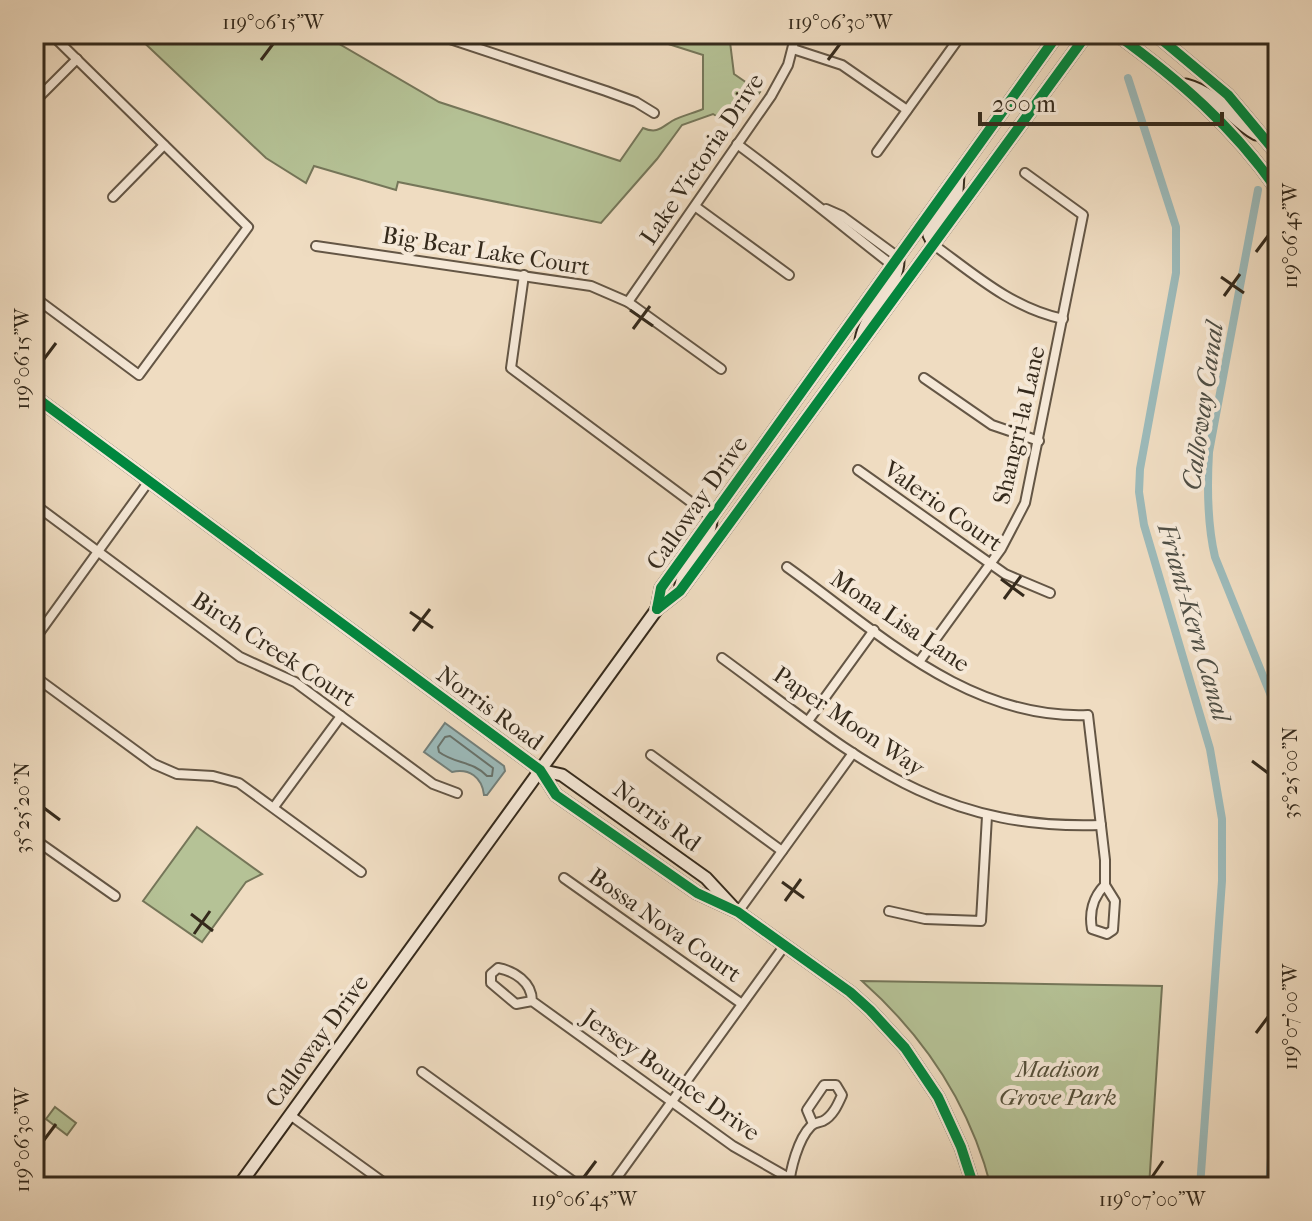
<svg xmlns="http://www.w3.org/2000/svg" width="1312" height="1221" font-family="'IM FELL French Canon',serif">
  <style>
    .green { fill: #b5c296; stroke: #757659; stroke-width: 2 }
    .water { fill: #9cbaba; stroke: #73807b; stroke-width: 2 }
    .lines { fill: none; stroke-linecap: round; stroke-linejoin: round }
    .shore { stroke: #68726b; stroke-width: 2 }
    .canal { stroke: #9cbaba; stroke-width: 8 }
    .street-casing { stroke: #645645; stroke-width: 12 }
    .secondary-casing { stroke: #352a1c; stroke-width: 15 }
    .street { stroke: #f5e8d7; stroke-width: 8 }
    .secondary { stroke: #f5e8d7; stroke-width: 11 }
    .cycleway-casing { stroke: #f5e8d7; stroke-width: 15 }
    .cycleway { stroke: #00873e; stroke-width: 10 }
    .ticks { fill: none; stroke: #352a1c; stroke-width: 3 }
    .labels { text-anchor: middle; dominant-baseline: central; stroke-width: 8; stroke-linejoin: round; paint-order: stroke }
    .street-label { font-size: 24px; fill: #352a1c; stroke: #f5e8d7 }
    .park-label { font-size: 24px; font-style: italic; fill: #55503a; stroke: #f5e8d7 }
    .water-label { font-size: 26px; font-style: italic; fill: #4f4e44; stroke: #f5e8d7 }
    .neatline { fill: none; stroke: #352a1c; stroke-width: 3 }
    .ticks-label { font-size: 20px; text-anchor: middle; fill: #352a1c }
  </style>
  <rect width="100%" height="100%" fill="#efdcc1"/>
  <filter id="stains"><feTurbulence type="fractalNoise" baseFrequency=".0025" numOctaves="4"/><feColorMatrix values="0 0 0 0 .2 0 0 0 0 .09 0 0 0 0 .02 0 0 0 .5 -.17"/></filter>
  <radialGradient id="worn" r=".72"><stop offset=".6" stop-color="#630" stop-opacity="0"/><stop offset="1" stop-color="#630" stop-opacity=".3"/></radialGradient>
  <g class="green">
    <path d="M135 34H322L439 102 620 161 643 128C657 134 661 128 672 121 681 116 694 113 703 109V55L637 34H729L734 74 760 92 735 124H730L713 114 682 125 657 159 601 223 398 182 396 190 314 166 306 183 266 158Z"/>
    <polygon points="197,827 262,874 246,882 202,942 143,901"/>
    <path d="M862 981 1162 986 1149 1187H991C970 1105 925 1037 862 981Z"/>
    <polygon points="55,1107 76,1123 67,1135 46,1119"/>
  </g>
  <path class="water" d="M445 723 504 766 505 771 487 795H484C482 777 469 768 452 772L424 752Z"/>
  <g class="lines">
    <path class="shore" d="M450 736 493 768 492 776H487C473 761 455 764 439 752L438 747 445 737Z"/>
    <g class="canal">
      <polyline points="1128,78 1176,227 1176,273 1140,469 1139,492 1144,525 1210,749 1222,819 1222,881 1200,1187"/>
      <path d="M1258 190 1209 452C1207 487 1207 523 1215 557L1278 713"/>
      <polyline points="1269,1187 1278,1056"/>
    </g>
    <defs>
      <g id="street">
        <polyline points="435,34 606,91 636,102 654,113"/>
        <polyline points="793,49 842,65 907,110"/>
        <polyline points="34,102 77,59"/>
        <path d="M737 144C790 183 840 224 892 265"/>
        <polyline points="877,152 962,34"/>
        <polyline points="113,197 164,145"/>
        <polyline points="696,207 789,275"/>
        <polyline points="826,209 842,216 898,257"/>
        <path d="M934 245C975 275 1012 308 1063 319"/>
        <polyline points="316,246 591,286 628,302 721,369"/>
        <polyline points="524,275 511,368 711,517"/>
        <polyline points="34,297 139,375 248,227 51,34"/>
        <polyline points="628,302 771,96 788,65 796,34"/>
        <polyline points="924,378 992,425 1039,441"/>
        <polyline points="858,470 1005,574 1050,593"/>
        <polyline points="34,504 240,657 295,682 433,784 457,793"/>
        <path d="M787 567C878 632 968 720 1088 715L1105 860V885L1115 901 1113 930 1107 934 1092 929C1089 913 1093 897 1105 885"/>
        <polyline points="34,640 149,481"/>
        <path d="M722 658C851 752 931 831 1101 825"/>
        <polyline points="919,662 1001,549 1025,503 1083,215 1025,173"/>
        <polyline points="34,676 154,764 177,774 213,776 239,783 361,872"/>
        <polyline points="808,721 874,630"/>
        <polyline points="651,755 782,851"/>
        <polyline points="274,807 341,716"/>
        <polyline points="34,839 115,896"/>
        <polyline points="564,878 742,1004"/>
        <polyline points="889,911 925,919 981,921 987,816"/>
        <polyline points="738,912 853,753"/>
        <polyline points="34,1000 39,1004"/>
        <path d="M532 1001 516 1004 491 983V974L498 968C514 971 532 982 532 1001L733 1146 789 1178"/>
        <polyline points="422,1072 581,1187"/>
        <polyline points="290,1115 390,1187"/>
        <polyline points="610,1187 785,945"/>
        <path d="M789 1187C790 1170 798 1139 811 1126 815 1122 818 1123 823 1121 833 1116 838 1104 842 1095L836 1085H824L807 1110 813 1124"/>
      </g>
      <g id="secondary">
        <path d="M1116 34C1178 79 1234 127 1278 191"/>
        <polyline points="1155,34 1228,95 1278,155"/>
        <path d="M1186 85C1219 94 1228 118 1256 134"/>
        <polyline points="934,245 929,235 957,191 958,174"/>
        <path d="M861 340C866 309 900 289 898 257"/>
        <polyline points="34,396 540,770 556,795 697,893 738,912 850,992 870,1010 905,1048 938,1097 961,1147 974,1187"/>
        <path d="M680 591C683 559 712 546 711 517"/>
        <polyline points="657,609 661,588 1058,34"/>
        <polyline points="540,770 562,775 706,878 732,906"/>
        <polyline points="238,1187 657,609 680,591 1087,34"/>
      </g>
    </defs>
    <use href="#street" class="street-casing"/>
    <use href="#secondary" class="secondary-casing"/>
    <use href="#street" class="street"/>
    <use href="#secondary" class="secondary"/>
    <defs>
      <g id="cycleway">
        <path d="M1116 34C1178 79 1234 127 1278 191"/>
        <polyline points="1155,34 1228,95 1278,155"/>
        <polyline points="34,396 540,770 556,795 697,893 738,912 850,992 870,1010 905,1048 938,1097 961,1147 974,1187"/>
        <polyline points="657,609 680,591 1087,34"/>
        <polyline points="657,609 661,588 1058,34"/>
      </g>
    </defs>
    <use href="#cycleway" class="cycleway-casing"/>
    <use href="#cycleway" class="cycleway"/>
  </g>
  <path class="ticks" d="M261 60 273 44M828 60 840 44M1256 252 1268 236M1221 277 1244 293M1224 296 1240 274M630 310 653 326M633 329 650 306M44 359 56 343M1001 579 1024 596M1004 599 1021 576M410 612 433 628M413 631 430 609M1252 761 1268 773M44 808 60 820M782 882 804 898M785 901 801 879M191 914 213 931M194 934 210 911M1256 1033 1268 1017M44 1140 56 1124M584 1177 596 1161M1152 1177 1163 1161"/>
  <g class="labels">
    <g class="street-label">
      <text transform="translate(702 159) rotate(-56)">Lake Victoria Drive</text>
      <text transform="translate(486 251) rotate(9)">Big Bear Lake Court</text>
      <text transform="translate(1019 425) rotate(-77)">Shangri-la Lane</text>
      <text transform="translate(697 503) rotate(-55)">Calloway Drive</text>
      <text transform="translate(943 506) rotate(35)">Valerio Court</text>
      <text transform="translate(900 621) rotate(34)">Mona Lisa Lane</text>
      <text transform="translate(274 649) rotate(33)">Birch Creek Court</text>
      <text transform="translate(490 708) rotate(36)">Norris Road</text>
      <text transform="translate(849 721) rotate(34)">Paper Moon Way</text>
      <text transform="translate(657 816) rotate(36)">Norris Rd</text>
      <text transform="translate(665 925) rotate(35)">Bossa Nova Court</text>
      <text transform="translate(317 1041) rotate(-54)">Calloway Drive</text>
      <text transform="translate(671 1075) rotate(35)">Jersey Bounce Drive</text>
    </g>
    <g class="park-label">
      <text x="1058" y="1069">Madison<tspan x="1058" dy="28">Grove Park</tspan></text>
    </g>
    <g class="water-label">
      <text transform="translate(1203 406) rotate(-82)">Calloway Canal</text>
      <text transform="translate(1194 622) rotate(74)">Friant-Kern Canal</text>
    </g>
  </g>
  <rect width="1312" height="1221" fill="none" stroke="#efdcc1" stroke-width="88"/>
  <path d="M980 112v12h242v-12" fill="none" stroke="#352a1c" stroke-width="4"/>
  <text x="992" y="112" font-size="24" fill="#352a1c" stroke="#f5e8d7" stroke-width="6" paint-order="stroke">200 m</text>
  <rect x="44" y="44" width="1224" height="1133" class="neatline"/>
  <g class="ticks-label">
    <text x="273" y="29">119°06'15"W</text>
    <text x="840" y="29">119°06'30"W</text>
    <text transform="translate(1290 236) rotate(-90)" y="7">119°06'45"W</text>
    <text transform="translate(22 359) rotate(-90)" y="7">119°06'15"W</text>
    <text transform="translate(1290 773) rotate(-90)" y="7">35°25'00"N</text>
    <text transform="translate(22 808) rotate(-90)" y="7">35°25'20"N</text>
    <text transform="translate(1290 1017) rotate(-90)" y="7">119°07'00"W</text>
    <text transform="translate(22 1140) rotate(-90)" y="7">119°06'30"W</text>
    <text x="584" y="1206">119°06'45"W</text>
    <text x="1152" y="1206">119°07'00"W</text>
  </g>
  <rect width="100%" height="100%" filter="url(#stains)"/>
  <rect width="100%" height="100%" fill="url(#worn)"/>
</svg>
